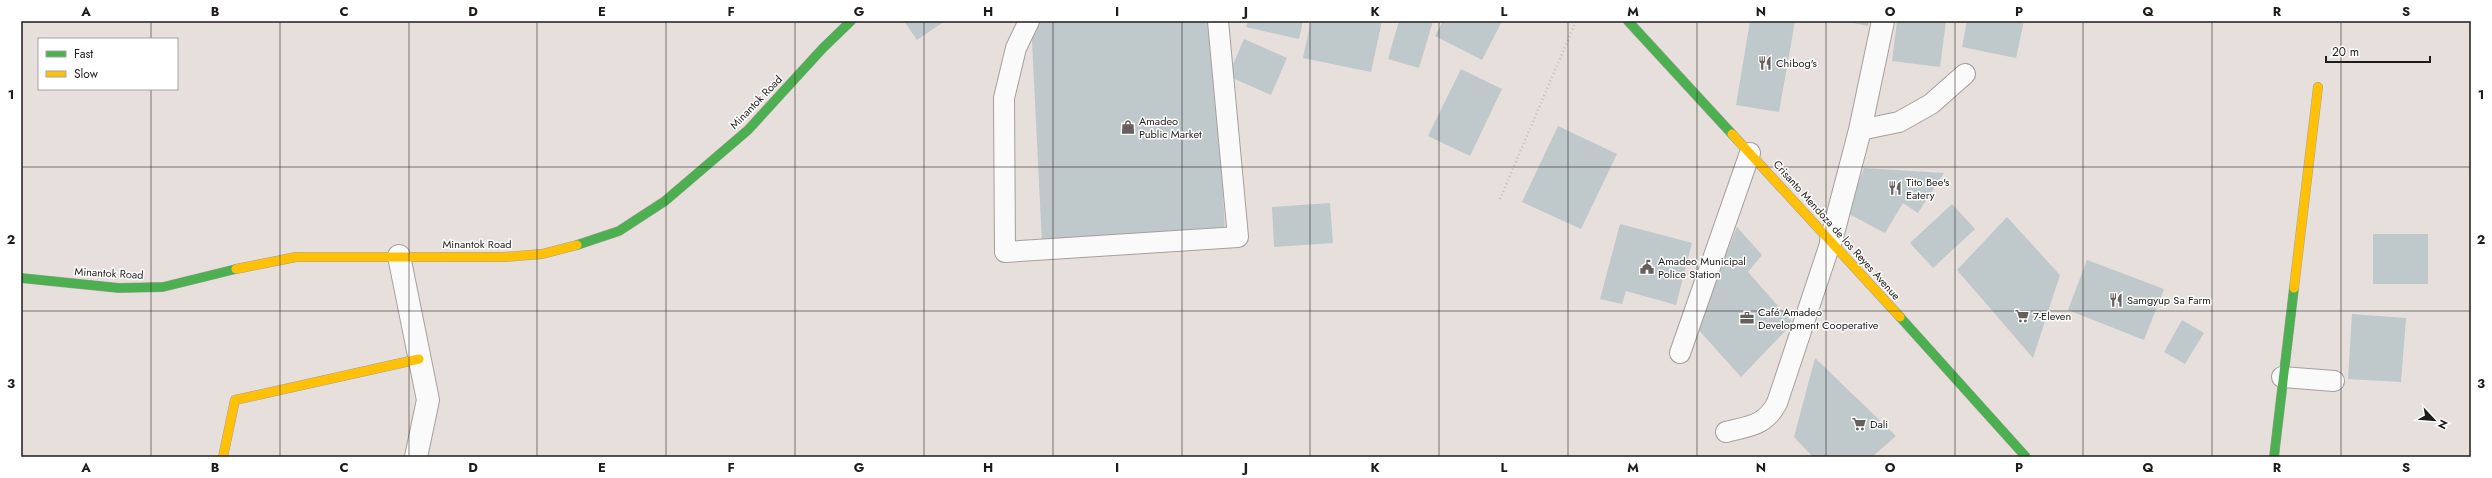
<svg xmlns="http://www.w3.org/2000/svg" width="2492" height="478" font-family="Jost,sans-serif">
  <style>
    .building { fill: #bfc8cb }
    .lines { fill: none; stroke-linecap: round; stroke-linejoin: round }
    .lane-casing { stroke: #a59f9d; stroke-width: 22 }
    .street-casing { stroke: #a59f9d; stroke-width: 24 }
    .fast-casing { stroke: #a59f9d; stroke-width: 10 }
    .slow-casing { stroke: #a59f9d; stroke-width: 10 }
    .path { stroke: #c2c0bf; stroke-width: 2.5; stroke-dasharray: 1 3; stroke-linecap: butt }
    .lane { stroke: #fbfafa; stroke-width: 20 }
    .street { stroke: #fbfafa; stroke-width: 22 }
    .fast { stroke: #4caf50; stroke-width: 9 }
    .slow { stroke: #ffc107; stroke-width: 9 }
    .grid { fill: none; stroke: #1f1b19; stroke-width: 1; stroke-opacity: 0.55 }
    .labels { text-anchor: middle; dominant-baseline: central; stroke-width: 3; stroke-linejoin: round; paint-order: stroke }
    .poi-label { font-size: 11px; fill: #1f1b19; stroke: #fff; text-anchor: start }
    .street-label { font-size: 11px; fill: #1f1b19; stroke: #fff }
    .neatline { fill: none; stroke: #1f1b19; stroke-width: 1.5 }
    .grid-label { font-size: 13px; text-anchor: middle; font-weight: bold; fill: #1f1b19 }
  </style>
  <rect width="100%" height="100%" fill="#e7dfdc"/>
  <g class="building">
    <polygon points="904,21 945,21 917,40"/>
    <polygon points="1031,21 1215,21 1225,233 1042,243"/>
    <polygon points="1248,21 1303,21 1299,39 1246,27"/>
    <polygon points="1311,21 1382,21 1371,72 1303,58"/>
    <polygon points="1399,21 1433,21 1419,68 1388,59"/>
    <polygon points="1443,21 1502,21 1482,60 1435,36"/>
    <polygon points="1750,21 1795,21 1779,112 1736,105"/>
    <polygon points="1844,21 1869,21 1868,26"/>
    <polygon points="1897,21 1946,21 1940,67 1892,61"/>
    <polygon points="1967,21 2024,21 2016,58 1962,47"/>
    <polygon points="1244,39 1287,58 1271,95 1228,76"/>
    <polygon points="1461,69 1502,89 1470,156 1428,136"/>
    <polygon points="1558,126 1617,154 1581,229 1522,202"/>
    <polygon points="1864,168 1944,173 1918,213 1903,203 1885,233 1847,213"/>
    <polygon points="1330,203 1333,243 1274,247 1272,207"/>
    <polygon points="1952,204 1975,229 1933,268 1910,243"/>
    <polygon points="2007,217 2060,275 2033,358 1957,270"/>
    <polygon points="1620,224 1692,243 1676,305 1626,291 1622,304 1600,299"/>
    <polygon points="1737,227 1762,255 1748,272 1793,323 1741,377 1696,327"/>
    <rect x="2373" y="234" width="55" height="50"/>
    <polygon points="2087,260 2164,289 2144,340 2068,310"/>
    <polygon points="2352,314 2406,318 2401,382 2348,379"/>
    <polygon points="2182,320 2204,333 2185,364 2164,352"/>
    <polygon points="1815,358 1896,436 1872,457 1813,457 1794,437"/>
  </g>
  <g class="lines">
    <defs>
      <g id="lane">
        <polyline points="1029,21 1016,48 1004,98 1005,252 1238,237 1218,21"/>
        <polyline points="1860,130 1899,122 1931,104 1965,74"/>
        <polyline points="1680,353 1750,153"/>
        <polyline points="2282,377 2334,381"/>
        <path d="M1726 432C1749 426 1765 426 1777 403L1831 241"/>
      </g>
      <g id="street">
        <polyline points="1831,241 1860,130 1883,21"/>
        <polyline points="399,256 428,400 416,457"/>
      </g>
      <g id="fast">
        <polyline points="1628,21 1732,134"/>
        <polyline points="577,245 619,231 665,201 748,130 823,48 851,21"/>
        <polyline points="21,278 119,288 163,287 236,269"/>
        <polyline points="1900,317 2026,457"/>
        <polyline points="2274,457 2294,288"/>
      </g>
      <g id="slow">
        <polyline points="1732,134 1900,317"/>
        <polyline points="236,269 296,257 504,257 542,254 577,245"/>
        <polyline points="2294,288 2318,87"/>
        <polyline points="223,457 235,400 419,359"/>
      </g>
    </defs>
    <use href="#lane" class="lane-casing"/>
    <use href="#street" class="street-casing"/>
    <use href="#fast" class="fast-casing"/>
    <use href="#slow" class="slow-casing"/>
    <polyline class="path" points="1500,199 1576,21"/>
    <use href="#lane" class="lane"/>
    <use href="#street" class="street"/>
    <use href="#fast" class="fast"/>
    <use href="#slow" class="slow"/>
  </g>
  <path class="grid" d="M151 21V39M280 21V457M409 21V457M537 21V457M666 21V457M795 21V457M924 21V457M1053 21V457M1182 21V457M1310 21V457M1439 21V457M1568 21V457M1697 21V457M1826 21V457M1955 21V457M2083 21V457M2212 21V457M2341 21V457M151 89V457M21 167H2471M21 311H2471"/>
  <defs>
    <symbol id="restaurant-bare" viewBox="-9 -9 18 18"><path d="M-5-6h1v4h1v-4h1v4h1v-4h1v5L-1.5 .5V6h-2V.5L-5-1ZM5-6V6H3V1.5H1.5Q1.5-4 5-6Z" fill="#65605d" stroke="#fff" stroke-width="2.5" paint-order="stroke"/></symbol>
    <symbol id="shop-bare" viewBox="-9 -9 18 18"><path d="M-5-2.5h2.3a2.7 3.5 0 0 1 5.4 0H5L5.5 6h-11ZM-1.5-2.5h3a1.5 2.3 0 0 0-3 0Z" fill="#65605d" stroke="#fff" stroke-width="2.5" paint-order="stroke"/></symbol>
    <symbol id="civic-bare" viewBox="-9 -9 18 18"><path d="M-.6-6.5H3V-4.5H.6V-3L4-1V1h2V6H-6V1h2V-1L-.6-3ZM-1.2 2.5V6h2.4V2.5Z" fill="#65605d" stroke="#fff" stroke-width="2.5" paint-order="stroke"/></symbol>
    <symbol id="supermarket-bare" viewBox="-9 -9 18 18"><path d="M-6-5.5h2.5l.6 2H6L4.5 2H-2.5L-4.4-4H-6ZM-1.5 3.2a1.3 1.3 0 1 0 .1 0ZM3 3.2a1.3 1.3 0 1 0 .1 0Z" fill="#65605d" stroke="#fff" stroke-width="2.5" paint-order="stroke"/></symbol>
    <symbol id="office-bare" viewBox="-9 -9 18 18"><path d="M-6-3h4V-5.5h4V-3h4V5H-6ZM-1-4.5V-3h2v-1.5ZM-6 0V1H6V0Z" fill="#65605d" stroke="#fff" stroke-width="2.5" paint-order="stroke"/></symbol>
  </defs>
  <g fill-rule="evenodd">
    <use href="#restaurant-bare" x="1755" y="53" width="20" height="20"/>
    <use href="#shop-bare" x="1118" y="117" width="20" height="20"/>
    <use href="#restaurant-bare" x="1885" y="178" width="20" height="20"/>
    <use href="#civic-bare" x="1637" y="257" width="20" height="20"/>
    <use href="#restaurant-bare" x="2106" y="290" width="20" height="20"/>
    <use href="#supermarket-bare" x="2012" y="306" width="20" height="20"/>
    <use href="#office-bare" x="1737" y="308" width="20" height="20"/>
    <use href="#supermarket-bare" x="1849" y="414" width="20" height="20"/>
  </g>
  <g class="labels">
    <g class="poi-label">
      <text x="1776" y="63">Chibog's</text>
      <text x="1139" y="121">Amadeo<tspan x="1139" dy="13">Public Market</tspan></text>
      <text x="1906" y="182">Tito Bee's<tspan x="1906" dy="13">Eatery</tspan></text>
      <text x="1658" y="261">Amadeo Municipal<tspan x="1658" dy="13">Police Station</tspan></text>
      <text x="2127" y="300">Samgyup Sa Farm</text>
      <text x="1758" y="312">Café Amadeo<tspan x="1758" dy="13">Development Cooperative</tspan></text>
      <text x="2033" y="316">7-Eleven</text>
      <text x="1870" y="424">Dali</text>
    </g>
    <g class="street-label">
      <text transform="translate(756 102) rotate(-46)">Minantok Road</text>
      <text transform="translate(1837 230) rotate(48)">Crisanto Mendoza de los Reyes Avenue</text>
      <text x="477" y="244">Minantok Road</text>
      <text transform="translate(109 273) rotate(3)">Minantok Road</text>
    </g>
  </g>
  <rect width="2492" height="478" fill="none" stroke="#ffffff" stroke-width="44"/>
  <rect x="38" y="38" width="140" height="52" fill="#ffffff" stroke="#a5a4a3"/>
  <rect x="46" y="51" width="20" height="6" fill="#4caf50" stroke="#a5a4a3"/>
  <text x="74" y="58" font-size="12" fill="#1f1b19">Fast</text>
  <rect x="46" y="71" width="20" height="6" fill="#ffc107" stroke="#a5a4a3"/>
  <text x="74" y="78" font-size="12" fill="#1f1b19">Slow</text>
  <g transform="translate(2434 420) rotate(116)" stroke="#ffffff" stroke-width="3" paint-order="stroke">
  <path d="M0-3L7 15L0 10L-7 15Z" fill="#1f1b19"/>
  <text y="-6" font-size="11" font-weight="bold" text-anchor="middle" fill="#1f1b19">N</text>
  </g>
  <path d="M2326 56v6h104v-6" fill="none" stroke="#1f1b19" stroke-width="2"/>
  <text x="2332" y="56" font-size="12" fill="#1f1b19" stroke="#ffffff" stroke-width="3" paint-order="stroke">20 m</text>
  <rect x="22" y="22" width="2448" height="434" class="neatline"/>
  <g class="grid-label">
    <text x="86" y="16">A</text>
    <text x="215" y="16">B</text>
    <text x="344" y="16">C</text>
    <text x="473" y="16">D</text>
    <text x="602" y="16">E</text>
    <text x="731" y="16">F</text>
    <text x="859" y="16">G</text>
    <text x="988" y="16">H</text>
    <text x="1117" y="16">I</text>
    <text x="1246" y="16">J</text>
    <text x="1375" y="16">K</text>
    <text x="1504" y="16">L</text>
    <text x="1633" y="16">M</text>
    <text x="1761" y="16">N</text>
    <text x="1890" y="16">O</text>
    <text x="2019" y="16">P</text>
    <text x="2148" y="16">Q</text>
    <text x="2277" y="16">R</text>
    <text x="2406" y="16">S</text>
    <text x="11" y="99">1</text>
    <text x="2481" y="99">1</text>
    <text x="11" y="244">2</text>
    <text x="2481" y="244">2</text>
    <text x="11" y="388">3</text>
    <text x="2481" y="388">3</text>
    <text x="86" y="472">A</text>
    <text x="215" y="472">B</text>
    <text x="344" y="472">C</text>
    <text x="473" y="472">D</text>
    <text x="602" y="472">E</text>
    <text x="731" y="472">F</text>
    <text x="859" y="472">G</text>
    <text x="988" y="472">H</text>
    <text x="1117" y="472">I</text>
    <text x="1246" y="472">J</text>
    <text x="1375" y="472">K</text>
    <text x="1504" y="472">L</text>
    <text x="1633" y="472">M</text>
    <text x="1761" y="472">N</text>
    <text x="1890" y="472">O</text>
    <text x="2019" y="472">P</text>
    <text x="2148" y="472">Q</text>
    <text x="2277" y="472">R</text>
    <text x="2406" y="472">S</text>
  </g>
</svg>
